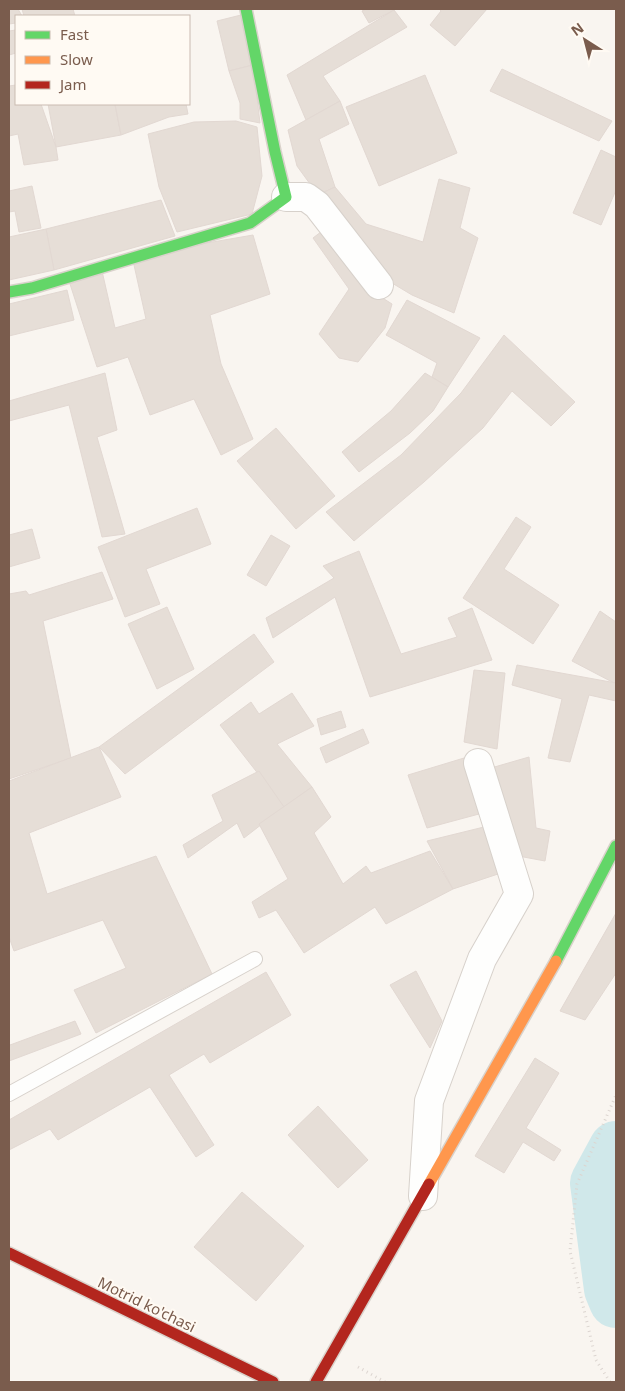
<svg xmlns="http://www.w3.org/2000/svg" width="625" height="1391" font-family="'Noto Sans',sans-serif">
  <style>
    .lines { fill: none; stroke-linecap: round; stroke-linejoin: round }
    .river { stroke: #d0e8ea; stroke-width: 54 }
    .building { fill: #e6ded7; stroke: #e2d8d2 }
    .lane-casing { stroke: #d7d1cb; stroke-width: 16 }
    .street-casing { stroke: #d7d1cb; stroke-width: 30 }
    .fast-casing { stroke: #d9d2cb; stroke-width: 14 }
    .slow-casing { stroke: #d9d2cb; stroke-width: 14 }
    .jam-casing { stroke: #d9d2cb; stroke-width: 14 }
    .path { stroke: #dcd5d0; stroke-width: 3; stroke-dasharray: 1 4; stroke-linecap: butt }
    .lane { stroke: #fefefd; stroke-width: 14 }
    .street { stroke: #fefefd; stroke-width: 28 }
    .fast { stroke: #63d668; stroke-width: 11 }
    .slow { stroke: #ff974d; stroke-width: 11 }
    .jam { stroke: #b3261e; stroke-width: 11 }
    .labels { text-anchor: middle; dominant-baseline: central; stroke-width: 4; stroke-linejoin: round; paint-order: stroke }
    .street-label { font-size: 15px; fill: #7a5c4d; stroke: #fffaf3 }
  </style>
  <rect width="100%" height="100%" fill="#f9f5f0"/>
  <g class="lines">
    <polyline class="river" points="616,1148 597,1183 611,1289 616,1301"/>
  </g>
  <g class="building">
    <polygon points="9,9 18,9 22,16 16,16 16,23 9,24"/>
    <polygon points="22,9 73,9 75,16 24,16"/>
    <polygon points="366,9 393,9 394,10 369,23 362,11"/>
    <polygon points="439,9 487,9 455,46 430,25 441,11"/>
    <polygon points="394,10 407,27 323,76 340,101 306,120 287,75"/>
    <polygon points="241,15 253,65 229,71 217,21"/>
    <polygon points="16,30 16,53 9,55 9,31"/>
    <polygon points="253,65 260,123 240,119 240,103 229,71"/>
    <polygon points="502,69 612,121 599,141 490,91"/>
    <polygon points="425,75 457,153 379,186 346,107"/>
    <polygon points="16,85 16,104 41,104 56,147 58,160 24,165 18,134 9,136 9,86"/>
    <polygon points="340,101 349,124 319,139 335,187 318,195 297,166 288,130"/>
    <polygon points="48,104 115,104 121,135 56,147"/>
    <polygon points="115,104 186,104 188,114 169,117 121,135"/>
    <polygon points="236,121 257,127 262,176 252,214 177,232 159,187 148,134 194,122"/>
    <polygon points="601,150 616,157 616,190 601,225 573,213"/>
    <polygon points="439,179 470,188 460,228 478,238 454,313 412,295 377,274 318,195 335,187 366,224 423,242"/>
    <polygon points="32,186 41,228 19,232 15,211 9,212 9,191"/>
    <polygon points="161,200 175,236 54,270 46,229"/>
    <polygon points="330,225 367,288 392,304 385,328 358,362 339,358 319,334 349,289 313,238"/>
    <polygon points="46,229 54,270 9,280 9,237"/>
    <polygon points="253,235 270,294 210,315 221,364 253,439 221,455 194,399 150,415 128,357 97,367 70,284 102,271 115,328 146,319 132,256"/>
    <polygon points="67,290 74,320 9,336 9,304"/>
    <polygon points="407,300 480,338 448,387 432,377 437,363 386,335"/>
    <polygon points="504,335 575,402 551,426 512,391 483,428 424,482 354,541 326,512 401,455 461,393"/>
    <polygon points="105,373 117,430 97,437 125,534 102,537 69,405 9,421 9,401"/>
    <polygon points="425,373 448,387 433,411 410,433 359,472 342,452 391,411"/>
    <polygon points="276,428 335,496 296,529 237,461"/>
    <polygon points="197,508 211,544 146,569 160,604 125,617 98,547"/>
    <polygon points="516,517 531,527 504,569 559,605 533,644 463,598"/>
    <polygon points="32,529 40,558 9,567 9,535"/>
    <polygon points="271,535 290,546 266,586 247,575"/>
    <polygon points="359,551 401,654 457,637 448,618 472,608 492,660 370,697 335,597 273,638 266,618 334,578 323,566"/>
    <polygon points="102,572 113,599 43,621 71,758 9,779 9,594 26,591 29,595"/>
    <polygon points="167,607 194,669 157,689 128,624"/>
    <polygon points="600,611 616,622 616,684 572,661"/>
    <polygon points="254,634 274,662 125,774 99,747"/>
    <polygon points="517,665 616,683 616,701 589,695 570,762 548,758 562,699 512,685"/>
    <polygon points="474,670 505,673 497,749 464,742"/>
    <polygon points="292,693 314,726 277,744 312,787 284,807 220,725 251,702 259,714"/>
    <polygon points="341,711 346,727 321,735 317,719"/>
    <polygon points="363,729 369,743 326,763 320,748"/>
    <polygon points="99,747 121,797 29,833 47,894 156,856 212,974 96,1033 74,990 126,968 103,920 14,951 9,937 9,781"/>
    <polygon points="529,757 536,828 550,831 545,861 513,855 491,768"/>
    <polygon points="464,758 479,814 427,828 408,775"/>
    <polygon points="259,771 284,807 244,838 237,823 188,858 183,845 223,821 212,795"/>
    <polygon points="312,787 331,817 314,833 343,884 366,866 371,873 430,851 453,889 386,924 375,907 304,953 276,910 259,918 252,902 288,879 259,824"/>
    <polygon points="488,826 501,873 453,889 427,841"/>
    <polygon points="616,913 616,973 585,1020 560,1011"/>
    <polygon points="416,971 442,1021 430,1048 390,985"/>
    <polygon points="266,972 291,1015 210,1063 204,1054 169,1075 214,1145 196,1157 150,1087 58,1140 50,1129 9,1150 9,1120"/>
    <polygon points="75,1021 81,1034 9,1061 9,1043 10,1045"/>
    <polygon points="535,1058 559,1073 526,1128 561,1150 554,1161 523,1142 504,1173 475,1156"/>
    <polygon points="318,1106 368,1160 338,1188 288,1135"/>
    <polygon points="242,1192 304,1246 256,1301 194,1247"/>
  </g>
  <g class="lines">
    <defs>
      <polyline id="lane" points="9,1094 255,959"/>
      <g id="street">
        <polyline points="286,197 306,197 317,205 379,285"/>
        <polyline points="423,1196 429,1101 482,959 519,894 478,763"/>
      </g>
      <g id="fast">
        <polyline points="9,292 32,288 250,223 286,197 275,152 246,9"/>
        <polyline points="556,961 616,846"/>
      </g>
      <polyline id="slow" points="429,1184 556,961"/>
      <g id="jam">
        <polyline points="9,1253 273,1382"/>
        <polyline points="316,1382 429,1184"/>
      </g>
    </defs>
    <use href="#lane" class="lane-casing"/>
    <use href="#street" class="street-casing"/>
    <use href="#fast" class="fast-casing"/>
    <use href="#slow" class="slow-casing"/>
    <use href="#jam" class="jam-casing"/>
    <g class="path">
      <polyline points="358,1367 385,1382"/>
      <polyline points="610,1382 596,1360 570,1251 577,1184 616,1095"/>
    </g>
    <use href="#lane" class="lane"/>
    <use href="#street" class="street"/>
    <use href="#fast" class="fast"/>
    <use href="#slow" class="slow"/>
    <use href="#jam" class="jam"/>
  </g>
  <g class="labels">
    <g class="street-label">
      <text transform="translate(147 1304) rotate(26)">Motrid ko'chasi</text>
    </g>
  </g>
  <rect width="625" height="1391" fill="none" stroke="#7a5c4d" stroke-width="20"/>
  <rect x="15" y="15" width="175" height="90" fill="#fffaf3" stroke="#cabbb1"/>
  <rect x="25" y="31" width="25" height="8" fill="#63d668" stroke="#cabbb1"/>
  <text x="60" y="40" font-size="15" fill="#7a5c4d">Fast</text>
  <rect x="25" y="56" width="25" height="8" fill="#ff974d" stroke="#cabbb1"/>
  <text x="60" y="65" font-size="15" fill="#7a5c4d">Slow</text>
  <rect x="25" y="81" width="25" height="8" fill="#b3261e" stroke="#cabbb1"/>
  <text x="60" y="90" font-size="15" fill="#7a5c4d">Jam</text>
  <g transform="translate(585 40) rotate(324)" stroke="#fffaf3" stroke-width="4" paint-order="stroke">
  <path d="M0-4L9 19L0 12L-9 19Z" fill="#7a5c4d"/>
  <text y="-8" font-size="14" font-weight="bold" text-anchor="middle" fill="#7a5c4d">N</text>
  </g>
</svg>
